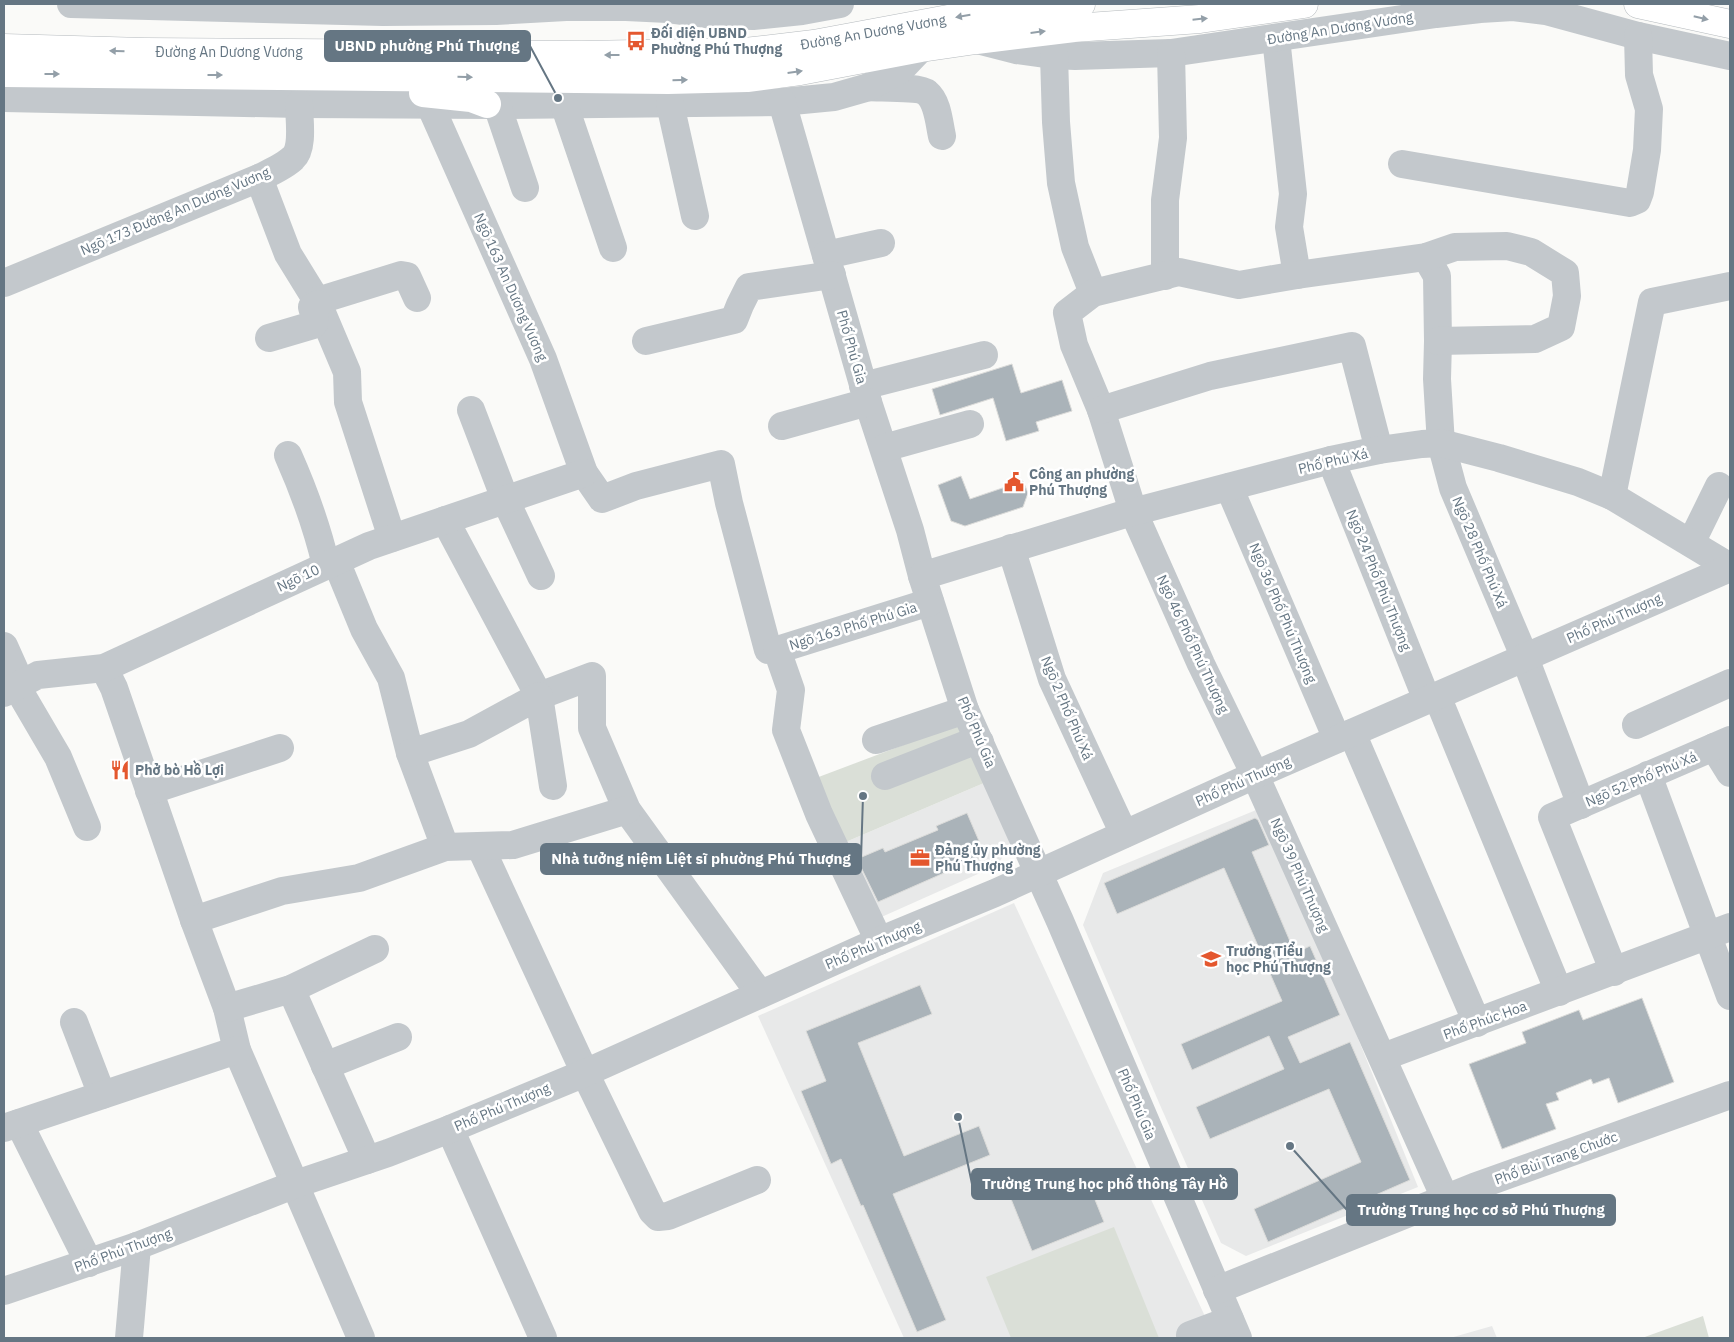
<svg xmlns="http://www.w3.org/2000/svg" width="1734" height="1342" font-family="'IBM Plex Sans',sans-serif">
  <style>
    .built { fill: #e8e9e9 }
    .green { fill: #dadfd7 }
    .building { fill: #aab3b9; stroke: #dcdcda }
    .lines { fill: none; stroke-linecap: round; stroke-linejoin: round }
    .major-casing { stroke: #b5babe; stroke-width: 29 }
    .minor { stroke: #c3c8cc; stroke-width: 28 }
    .major { stroke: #fff; stroke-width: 28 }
    .oneway { fill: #939fa8 }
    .labels { text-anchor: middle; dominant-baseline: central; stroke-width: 5; stroke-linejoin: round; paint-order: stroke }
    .street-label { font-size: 14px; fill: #657683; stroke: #fff }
    .poi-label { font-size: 14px; font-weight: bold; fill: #657683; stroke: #fff; text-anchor: start }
    .leader { fill: none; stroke: #657683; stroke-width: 2 }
    .callout-dot { fill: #657683; stroke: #fff; stroke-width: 2 }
    .callout { fill: #657683; stroke: #657683; stroke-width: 2 }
    .callout-label { font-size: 15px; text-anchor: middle; font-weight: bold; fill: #fff }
  </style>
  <rect width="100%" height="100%" fill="#fafaf8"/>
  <g class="built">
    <polygon points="984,783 1010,843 998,865 877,919 841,844"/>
    <polygon points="1261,808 1353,1026 1418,1187 1246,1256 1221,1243 1160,1105 1083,925 1103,873"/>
    <polygon points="1014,903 1215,1338 904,1338 758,1016"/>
    <polygon points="1492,1326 1497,1338 1450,1338"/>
  </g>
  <g class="green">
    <polygon points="959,724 984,783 841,844 816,778"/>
    <polygon points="1114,1227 1159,1338 1011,1338 986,1277"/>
    <polygon points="1703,1316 1709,1338 1642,1338"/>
  </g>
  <g class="building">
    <polygon points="1012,364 1021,393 1062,380 1072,411 1036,422 1039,431 1006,441 993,398 940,415 932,389"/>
    <polygon points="961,476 970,499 1023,481 1028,493 1023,507 965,526 951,521 938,485"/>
    <polygon points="967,813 985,855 878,902 857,859 883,848 885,852 938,830 936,826"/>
    <polygon points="1255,818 1258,820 1269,845 1252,852 1295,953 1310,946 1340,1015 1288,1037 1300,1063 1350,1042 1410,1180 1268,1242 1254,1209 1361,1162 1329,1089 1210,1139 1196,1107 1284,1069 1269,1036 1192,1070 1181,1044 1282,1001 1224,868 1117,914 1104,883"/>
    <polygon points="920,985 932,1014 858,1043 904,1156 979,1126 990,1155 893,1194 946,1320 917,1332 863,1205 861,1206 841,1159 831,1164 801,1091 826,1081 806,1031"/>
    <polygon points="1642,998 1674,1082 1618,1103 1609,1078 1593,1084 1591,1079 1556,1093 1559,1100 1546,1104 1556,1129 1502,1149 1469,1064 1526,1043 1522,1032 1579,1010 1583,1020"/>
    <polygon points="1083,1170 1104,1222 1032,1251 1011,1199"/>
  </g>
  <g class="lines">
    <defs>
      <g id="major">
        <polyline points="1638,4 1730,24"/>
        <polyline points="4,48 144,52 582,55 745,52 814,44 986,12 1081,4"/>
        <polyline points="4,73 668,80 747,78 800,71 921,48 976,40 1074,28 1200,19 1304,4"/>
        <polyline points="423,93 471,98 487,104"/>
      </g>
    </defs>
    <use href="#major" class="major-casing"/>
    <g class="minor">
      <polyline points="71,4 383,12 496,11 566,7 626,7 668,9 714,15 753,16 802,11 840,4"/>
      <polyline points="1276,38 1293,194 1289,227 1297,275"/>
      <polyline points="977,40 1016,50 1054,55 1075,56 1171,53 1436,14 1480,9 1513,7 1546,11 1638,36 1730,56"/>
      <polyline points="1054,55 1056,122 1061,183 1075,247 1093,293"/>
      <path d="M869 87C880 88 920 87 927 93 938 102 939 123 942 136"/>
      <polyline points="4,98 299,104 497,105 782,102 834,97 869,87 900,70 921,48"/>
      <polyline points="782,102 868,402 910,530 922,576 965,710 1060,921 1238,1338"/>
      <polyline points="564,104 613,248"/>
      <polyline points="670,104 695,216"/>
      <polyline points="430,105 543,359 584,473 602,499 636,486 721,464 729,503 768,650 777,650 930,602"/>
      <polyline points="497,105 525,188"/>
      <polyline points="1402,164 1630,203 1637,200 1640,192 1647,150 1649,109 1639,75 1638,36"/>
      <polyline points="259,178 288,254 317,301 347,372 348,402 392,538"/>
      <polyline points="826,255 881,243"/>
      <polyline points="1426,257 1437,276 1438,341 1437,379 1440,428 1441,443 1453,488 1525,658 1581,805"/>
      <polyline points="1165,276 1165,200 1173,138 1171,53"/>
      <path d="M4 283 259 178C269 173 285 166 293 158 304 148 299 118 299 104"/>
      <polyline points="317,301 401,275 407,276 417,298"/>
      <path d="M269 338 313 325C317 320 313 312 312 307L318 304"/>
      <polyline points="646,341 734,320 740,305 749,287 832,275"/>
      <polyline points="1438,341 1535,339 1561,327 1567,296 1565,273 1531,252 1507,246 1455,247 1426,257 1297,275 1239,285 1179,272 1093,293 1067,313 1074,345 1101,410 1133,511 1201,664 1255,775 1445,1198"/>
      <polyline points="863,386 984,355"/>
      <polyline points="471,410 505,499 541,576"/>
      <polyline points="1101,410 1210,376 1352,346 1379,450"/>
      <polyline points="782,426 868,402"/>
      <polyline points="884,448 970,424"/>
      <path d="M288 455C304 491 317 527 326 565"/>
      <polyline points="1331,460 1427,700"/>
      <polyline points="1229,487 1337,739"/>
      <polyline points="1612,496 1652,302 1730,286"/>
      <polyline points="445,520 539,696 592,676 592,728 627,810 760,994"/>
      <polyline points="1691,543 1719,486"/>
      <polyline points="1011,548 1052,679 1124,834"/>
      <polyline points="336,561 364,629 391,678 410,753 445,847"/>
      <polyline points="922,576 1125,514 1331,460 1379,450 1422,444 1441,443 1499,458 1578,482 1612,496 1730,567"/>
      <polyline points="4,646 21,684"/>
      <polyline points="777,650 791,690 786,730 819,814 879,941"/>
      <polyline points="104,668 114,688 194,920 227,1008 237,1050 361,1338"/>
      <polyline points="17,687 58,757 87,827"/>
      <polyline points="4,693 38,675 104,668 369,546 584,473"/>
      <polyline points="1437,696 1559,992"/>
      <polyline points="1636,725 1730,683"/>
      <polyline points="1352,733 1477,1023"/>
      <polyline points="876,740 965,710"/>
      <polyline points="1714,747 1730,773"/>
      <polyline points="410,753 469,734 539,696 553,786"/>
      <polyline points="1648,775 1730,996"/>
      <polyline points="885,776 967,744 980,742"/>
      <polyline points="149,791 280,748"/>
      <polyline points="480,846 585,1073 652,1211 658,1217 668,1216 757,1180"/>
      <polyline points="194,920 282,891 359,878 445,847 513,845 627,810"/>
      <polyline points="1614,972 1552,817 1730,740"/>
      <polyline points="291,989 367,1160"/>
      <polyline points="227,1008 291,989 375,949"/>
      <polyline points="74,1022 102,1095"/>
      <polyline points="1383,1057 1730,927"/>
      <polyline points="325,1066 398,1037"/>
      <polyline points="19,1123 89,1263"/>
      <polyline points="4,1128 237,1050"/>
      <polyline points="450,1129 543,1338"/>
      <polyline points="1217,1290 1474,1187 1730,1095"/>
      <polyline points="4,1291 137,1246 296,1184 388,1153 450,1129 585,1073 879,941 995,893 1255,775 1730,568"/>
      <polyline points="1190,1335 1230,1320"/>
      <polyline points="129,1338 137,1246"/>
    </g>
    <use href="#major" class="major"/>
  </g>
  <defs><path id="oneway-solid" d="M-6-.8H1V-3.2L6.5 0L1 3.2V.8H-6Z" transform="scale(1.25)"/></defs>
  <g class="oneway">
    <use href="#oneway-solid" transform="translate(963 16) rotate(170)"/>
    <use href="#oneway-solid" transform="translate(1701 18) rotate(13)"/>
    <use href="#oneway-solid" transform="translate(1200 19) rotate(-6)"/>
    <use href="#oneway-solid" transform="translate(1038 32) rotate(-7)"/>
    <use href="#oneway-solid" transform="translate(117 51) rotate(-178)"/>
    <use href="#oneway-solid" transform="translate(612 55) rotate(180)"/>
    <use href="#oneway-solid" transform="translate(795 72) rotate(-8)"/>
    <use href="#oneway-solid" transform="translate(52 74)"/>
    <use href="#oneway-solid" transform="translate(215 75)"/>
    <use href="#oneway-solid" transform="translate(465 77) rotate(1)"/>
    <use href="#oneway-solid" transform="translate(680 80) rotate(-2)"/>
  </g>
  <defs>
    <symbol id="bus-bare" viewBox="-9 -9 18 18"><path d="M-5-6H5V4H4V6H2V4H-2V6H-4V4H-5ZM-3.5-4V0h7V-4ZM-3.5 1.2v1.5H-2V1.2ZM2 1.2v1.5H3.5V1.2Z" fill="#e4572e" stroke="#fff" stroke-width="2.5" paint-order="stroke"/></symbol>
    <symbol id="civic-bare" viewBox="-9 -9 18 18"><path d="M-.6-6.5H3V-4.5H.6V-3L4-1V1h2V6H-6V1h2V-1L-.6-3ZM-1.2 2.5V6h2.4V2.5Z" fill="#e4572e" stroke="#fff" stroke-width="2.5" paint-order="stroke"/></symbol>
    <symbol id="restaurant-bare" viewBox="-9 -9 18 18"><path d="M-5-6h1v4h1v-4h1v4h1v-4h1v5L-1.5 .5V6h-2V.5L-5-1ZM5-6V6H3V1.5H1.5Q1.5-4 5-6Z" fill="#e4572e" stroke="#fff" stroke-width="2.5" paint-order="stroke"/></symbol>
    <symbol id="office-bare" viewBox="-9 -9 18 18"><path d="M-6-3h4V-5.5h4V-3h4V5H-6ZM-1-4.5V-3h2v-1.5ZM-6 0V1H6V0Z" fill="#e4572e" stroke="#fff" stroke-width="2.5" paint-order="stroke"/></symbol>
    <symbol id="school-bare" viewBox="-9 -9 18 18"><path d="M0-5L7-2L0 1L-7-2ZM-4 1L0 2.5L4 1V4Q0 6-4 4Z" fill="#e4572e" stroke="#fff" stroke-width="2.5" paint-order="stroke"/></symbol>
  </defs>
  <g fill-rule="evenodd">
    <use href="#bus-bare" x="622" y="27" width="28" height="28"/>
    <use href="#civic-bare" x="1000" y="468" width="28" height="28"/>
    <use href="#restaurant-bare" x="106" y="756" width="28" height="28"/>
    <use href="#office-bare" x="906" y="844" width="28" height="28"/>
    <use href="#school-bare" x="1197" y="945" width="28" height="28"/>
  </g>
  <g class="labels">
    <g class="street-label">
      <text transform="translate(1340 28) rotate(-9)">Đường An Dương Vương</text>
      <text transform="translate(873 32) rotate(-10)">Đường An Dương Vương</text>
      <text x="229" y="52">Đường An Dương Vương</text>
      <text transform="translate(175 211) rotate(-23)">Ngõ 173 Đường An Dương Vương</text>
      <text transform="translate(511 287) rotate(66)">Ngõ 163 An Dương Vương</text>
      <text transform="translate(852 347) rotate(74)">Phố Phú Gia</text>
      <text transform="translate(1333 461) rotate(-13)">Phố Phú Xá</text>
      <text transform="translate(1480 552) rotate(67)">Ngõ 28 Phố Phú Xá</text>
      <text transform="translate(298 578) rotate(-25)">Ngõ 10</text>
      <text transform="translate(1379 580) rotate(68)">Ngõ 24 Phố Phú Thượng</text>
      <text transform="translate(1283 613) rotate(67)">Ngõ 36 Phố Phú Thượng</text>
      <text transform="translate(1614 618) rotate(-24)">Phố Phú Thượng</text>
      <text transform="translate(853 626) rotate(-17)">Ngõ 163 Phố Phú Gia</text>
      <text transform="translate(1193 644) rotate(65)">Ngõ 46 Phố Phú Thượng</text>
      <text transform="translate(1067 708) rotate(67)">Ngõ 2 Phố Phú Xá</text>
      <text transform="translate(977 732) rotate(67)">Phố Phú Gia</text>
      <text transform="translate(1641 779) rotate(-23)">Ngõ 52 Phố Phú Xá</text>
      <text transform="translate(1243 781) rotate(-24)">Phố Phú Thượng</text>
      <text transform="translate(1300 875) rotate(66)">Ngõ 39 Phú Thượng</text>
      <text transform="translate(873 945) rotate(-23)">Phố Phú Thượng</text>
      <text transform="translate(1485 1020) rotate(-20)">Phố Phúc Hoa</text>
      <text transform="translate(1137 1104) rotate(67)">Phố Phú Gia</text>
      <text transform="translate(502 1107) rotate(-23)">Phố Phú Thượng</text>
      <text transform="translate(1556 1158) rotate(-20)">Phố Bùi Trang Chước</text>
      <text transform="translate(123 1250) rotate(-20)">Phố Phú Thượng</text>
    </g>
    <g class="poi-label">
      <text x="651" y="33">Đối diện UBND<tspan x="651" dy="16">Phường Phú Thượng</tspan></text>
      <text x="1029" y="474">Công an phường<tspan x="1029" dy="16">Phú Thượng</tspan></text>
      <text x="135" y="770">Phở bò Hồ Lợi</text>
      <text x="935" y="850">Đảng ủy phường<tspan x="935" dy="16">Phú Thượng</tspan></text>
      <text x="1226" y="951">Trường Tiểu<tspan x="1226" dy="16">học Phú Thượng</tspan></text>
    </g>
  </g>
  <path class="leader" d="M558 98L530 46M863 796L861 859M958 1117L972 1184M1290 1146L1347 1210"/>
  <g class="callout-dot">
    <circle cx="558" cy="98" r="5"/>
    <circle cx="863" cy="796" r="5"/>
    <circle cx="958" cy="1117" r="5"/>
    <circle cx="1290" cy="1146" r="5"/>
  </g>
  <g class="callout">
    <rect x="325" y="31" width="205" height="30" rx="5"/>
    <rect x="541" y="844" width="320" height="30" rx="5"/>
    <rect x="972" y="1169" width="265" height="30" rx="5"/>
    <rect x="1347" y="1195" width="268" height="30" rx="5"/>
  </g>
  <g class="callout-label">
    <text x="427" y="51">UBND phường Phú Thượng</text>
    <text x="701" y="864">Nhà tưởng niệm Liệt sĩ phường Phú Thượng</text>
    <text x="1105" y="1189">Trường Trung học phổ thông Tây Hồ</text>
    <text x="1481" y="1215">Trường Trung học cơ sở Phú Thượng</text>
  </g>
  <rect width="1734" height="1342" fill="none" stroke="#657683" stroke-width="10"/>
</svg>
